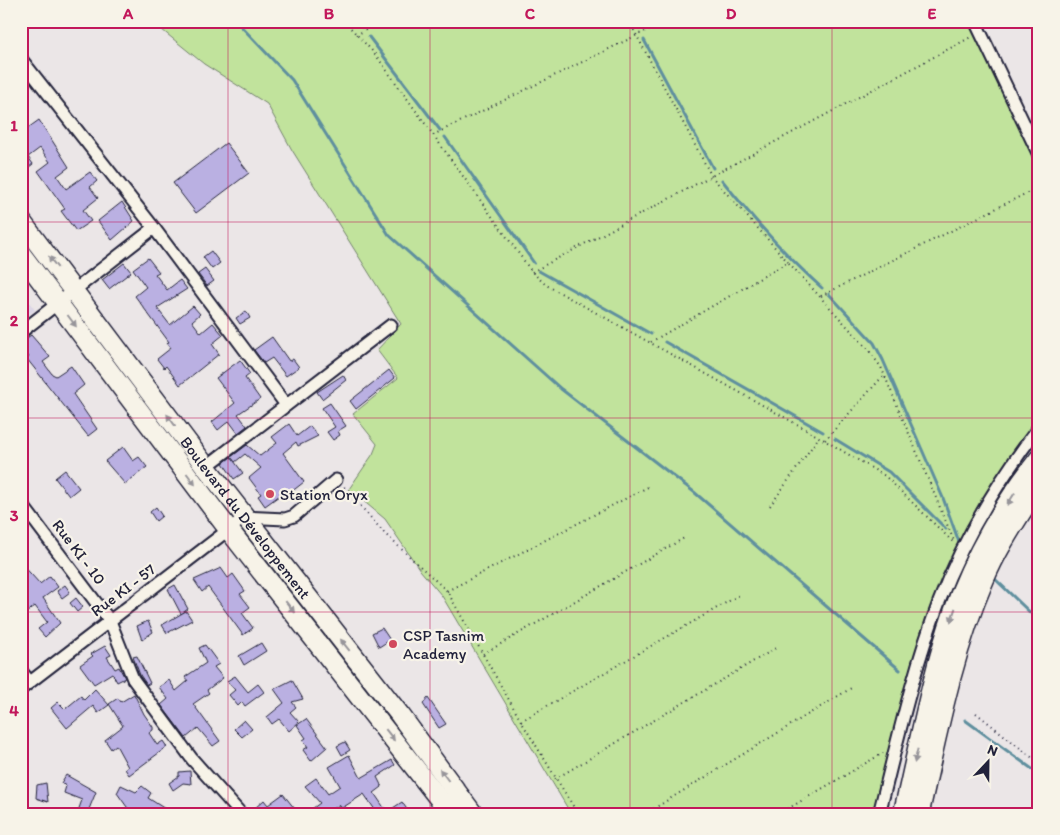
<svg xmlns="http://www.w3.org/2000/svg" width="1060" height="835" font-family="Itim,sans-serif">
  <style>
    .built { fill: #dcd6e6 }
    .green { fill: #c1e39c; stroke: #72826c }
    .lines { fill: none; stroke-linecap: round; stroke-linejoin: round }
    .stream { stroke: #5e8f9e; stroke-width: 3 }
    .building { fill: #bab0e2; stroke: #22223b }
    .minor-casing { stroke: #22223b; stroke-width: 15 }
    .trunk-casing { stroke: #22223b; stroke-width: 22 }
    .path { stroke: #22223b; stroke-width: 2; stroke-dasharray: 1 4; stroke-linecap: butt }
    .minor { stroke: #f7f3e8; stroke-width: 11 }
    .trunk { stroke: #f7f3e8; stroke-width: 19 }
    .oneway { fill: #97959a }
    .grid { fill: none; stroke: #c2185b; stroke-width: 1; stroke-opacity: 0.55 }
    .poi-dot { fill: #d1495b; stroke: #f7f3e8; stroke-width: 2 }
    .labels { text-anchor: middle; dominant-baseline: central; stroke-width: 4.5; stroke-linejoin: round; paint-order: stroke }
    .poi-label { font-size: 16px; fill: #22223b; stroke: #f7f3e8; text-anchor: start }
    .street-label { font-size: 16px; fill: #22223b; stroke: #f7f3e8 }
    .neatline { fill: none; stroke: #c2185b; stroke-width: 2 }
    .grid-label { font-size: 16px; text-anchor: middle; font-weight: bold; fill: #c2185b }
  </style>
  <rect width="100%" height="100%" fill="#ebe6e7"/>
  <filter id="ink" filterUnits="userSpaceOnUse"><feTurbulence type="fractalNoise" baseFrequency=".02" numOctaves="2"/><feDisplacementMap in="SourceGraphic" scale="10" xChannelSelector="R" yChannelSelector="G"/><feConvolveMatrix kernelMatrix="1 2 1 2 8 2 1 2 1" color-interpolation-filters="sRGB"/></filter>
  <g filter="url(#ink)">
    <polygon class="built" points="21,291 35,310 21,320"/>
    <polygon class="green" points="151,21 973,21 1039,164 1039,420 999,476 954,551 925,626 876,814 571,814 442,596 420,570 385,519 349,489 373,454 377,444 353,414 398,378 377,350 401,324 292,150 267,104 204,64"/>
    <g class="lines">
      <g class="stream">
        <polyline points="236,21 292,80 389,235 561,389 694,492 900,670"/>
        <polyline points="356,21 362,27"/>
        <polyline points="635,21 638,27"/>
        <polyline points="369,37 440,130"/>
        <polyline points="644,40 713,168"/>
        <polyline points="445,137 534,263"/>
        <path d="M722 180C753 219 785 255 822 288"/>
        <polyline points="539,271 651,334"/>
        <polyline points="829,294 874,343 883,360 943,498 959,542"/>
        <polyline points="665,342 823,432"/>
        <polyline points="835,439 889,472 946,529"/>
        <polyline points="995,579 1039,621"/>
        <polyline points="965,720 1039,774"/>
      </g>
    </g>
    <g class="building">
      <polygon points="39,120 69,167 57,176 66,189 90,172 97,181 90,187 98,198 83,210 91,221 76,231 61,211 65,209 38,171 50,162 40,148 28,157 33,164 25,170 21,164 21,133"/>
      <polygon points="226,143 249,173 196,213 173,183"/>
      <polygon points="122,202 134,221 112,240 98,221"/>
      <polygon points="211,251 220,263 212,269 203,257"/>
      <polygon points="148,258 159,272 155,274 167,290 180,280 187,289 157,308 170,325 193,306 200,314 192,321 201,333 213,323 223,335 212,344 219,354 180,385 166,366 164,368 157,359 171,348 167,343 169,342 135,296 146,287 133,269"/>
      <polygon points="124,263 131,272 109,289 102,280"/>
      <polygon points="205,269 214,281 207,286 198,274"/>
      <polygon points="246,311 250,318 240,324 236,318"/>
      <polygon points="31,335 50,357 43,362 52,374 56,376 71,366 84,385 73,394 97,429 88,436 27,359 29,357 21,347 21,342"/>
      <polygon points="272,337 289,361 293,359 299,367 286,376 272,358 264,363 254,350"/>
      <polygon points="240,360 250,374 245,378 260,399 238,414 247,426 238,433 229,421 218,430 212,422 235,403 216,378"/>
      <polygon points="389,370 395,378 356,409 350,401"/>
      <polygon points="343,375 346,380 322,399 317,392"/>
      <polygon points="330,403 346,426 338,431 340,435 333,440 327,432 335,427 322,408"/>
      <polygon points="289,424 297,436 310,426 318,436 298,446 296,442 283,453 304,482 286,496 283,493 265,506 258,496 261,494 249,478 261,468 245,454 235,462 231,457 247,445 260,456 277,443 272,437"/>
      <polygon points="123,447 133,461 139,457 147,467 125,484 105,461"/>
      <polygon points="231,457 243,473 234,479 223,463"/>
      <polygon points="65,470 79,488 69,496 55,478"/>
      <polygon points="156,507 162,516 156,521 150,512"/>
      <polygon points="21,563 40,584 50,576 58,587 43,598 60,623 45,637 38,629 47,622 35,606 26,613 21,607"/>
      <polygon points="221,568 228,578 233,574 245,591 240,594 250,607 242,613 253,628 243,635 208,587 202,592 194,580"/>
      <polygon points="65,585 70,592 62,598 57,591"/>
      <polygon points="175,585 188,609 181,614 168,589"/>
      <polygon points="76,598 83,607 77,612 70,603"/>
      <polygon points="186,611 192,620 167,633 162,625"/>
      <polygon points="148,621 153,632 142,640 137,626"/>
      <polygon points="382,628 390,640 379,647 372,633"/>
      <polygon points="261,643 266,651 244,665 239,656"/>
      <polygon points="205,645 219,664 214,667 223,678 207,690 209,693 193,704 220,741 213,746 198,728 186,738 161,705 168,699 159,687 169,680 176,691 188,681 185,677 206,663 199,648"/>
      <polygon points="105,646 111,655 107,657 115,669 119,667 125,678 117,682 112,673 94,684 80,665 93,656 91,654"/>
      <polygon points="137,656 150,683 147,685 140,675 133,657"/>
      <polygon points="235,676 248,692 258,684 264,692 245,706 242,702 238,706 229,695 235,690 227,681"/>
      <polygon points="292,680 303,699 292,702 296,707 290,712 299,722 289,731 279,719 272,724 267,717 284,703 274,689"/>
      <polygon points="95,689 109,705 98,713 93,706 67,728 51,708 58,702 65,709 81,696 84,700"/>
      <polygon points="134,694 144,714 153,727 153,730 149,733 157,745 163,741 167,747 129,775 125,769 128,767 116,745 111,749 105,740 123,726 109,704 118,698 121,702"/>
      <polygon points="428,698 446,724 439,728 423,704"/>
      <polygon points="306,719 327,747 311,761 303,750 308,747 303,740 306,738 297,725"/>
      <polygon points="244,720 252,729 242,737 234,729"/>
      <polygon points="345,742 350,750 342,755 337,746"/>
      <polygon points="349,755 361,778 392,760 395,765 377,777 382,787 374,793 387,812 402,802 410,814 378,814 364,794 342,808 339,805 326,814 305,814 320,803 305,786 316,778 328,794 340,786 329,767"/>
      <polygon points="190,771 191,784 183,783 173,790 169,783 179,776 179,772"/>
      <polygon points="66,775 96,792 87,814 77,814 82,800 64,793 66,786 61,783"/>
      <polygon points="46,783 48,802 36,798 37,785"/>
      <polygon points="121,785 136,792 142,786 151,793 148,798 173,814 132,814 117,793"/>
      <polygon points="283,794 299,814 258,814 259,812 255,808 264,800 268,805"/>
    </g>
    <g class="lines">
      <defs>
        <g id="minor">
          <polyline points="975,21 1039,155"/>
          <polyline points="21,59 154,228 286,405"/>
          <polyline points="21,332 154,228"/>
          <polyline points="206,467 391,325"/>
          <polyline points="21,503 110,621 133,679 192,759 241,814"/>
          <polyline points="21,671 30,682"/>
          <polyline points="21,689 245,517 285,519 294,516 336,480"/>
          <path d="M879 814C897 743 913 670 939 602 963 539 998 481 1039 427"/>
        </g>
        <g id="trunk">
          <path id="s1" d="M21 221 206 467 400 715 473 814"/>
          <polyline points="21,254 229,530 451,814"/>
          <path d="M903 814C919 746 931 676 954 611 973 557 1004 503 1039 459"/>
          <path d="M919 814C937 735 952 654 984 580 998 546 1020 515 1039 484"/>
        </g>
      </defs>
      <use href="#minor" class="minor-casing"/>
      <use href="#trunk" class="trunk-casing"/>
      <g class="path">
        <polyline points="344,21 375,54 532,272 546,285 802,427 885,476 954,543"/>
        <polyline points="629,21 712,177 788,262"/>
        <polyline points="356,35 383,21"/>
        <polyline points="433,135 666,21"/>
        <polyline points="532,272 971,37"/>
        <polyline points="821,296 1039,187"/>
        <polyline points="651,342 788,262 867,348 881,367 954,541"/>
        <polyline points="825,440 884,375"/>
        <polyline points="344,487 385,534 447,591 521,721 578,814"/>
        <polyline points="770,506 819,437"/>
        <polyline points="447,591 648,487"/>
        <polyline points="483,654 686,537"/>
        <polyline points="976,713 1039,763"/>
        <polyline points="521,721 741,594"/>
        <polyline points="555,779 776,648"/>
        <polyline points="645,814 853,687"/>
        <polyline points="779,814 883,753"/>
      </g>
      <use href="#minor" class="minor"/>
      <use href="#trunk" class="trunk"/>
    </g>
    <defs><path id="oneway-solid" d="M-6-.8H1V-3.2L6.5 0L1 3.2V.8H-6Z" transform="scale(1.25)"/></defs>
    <g class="oneway">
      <use href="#oneway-solid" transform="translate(53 262) rotate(-128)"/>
      <use href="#oneway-solid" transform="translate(72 321) rotate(53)"/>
      <use href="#oneway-solid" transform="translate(171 420) rotate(-126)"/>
      <use href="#oneway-solid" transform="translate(191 479) rotate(53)"/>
      <use href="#oneway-solid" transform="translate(1011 499) rotate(122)"/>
      <use href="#oneway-solid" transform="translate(290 607) rotate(52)"/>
      <use href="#oneway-solid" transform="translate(953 615) rotate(109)"/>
      <use href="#oneway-solid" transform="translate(345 645) rotate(-128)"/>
      <use href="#oneway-solid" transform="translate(390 735) rotate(52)"/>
      <use href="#oneway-solid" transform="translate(916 756) rotate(103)"/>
      <use href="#oneway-solid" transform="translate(444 775) rotate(-127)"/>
    </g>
  </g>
  <path class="grid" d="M228 21V814M430 21V814M630 21V814M832 21V814M21 222H1039M21 418H1039M21 612H1039"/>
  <g class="poi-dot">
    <circle cx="270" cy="494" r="5"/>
    <circle cx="393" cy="644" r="5"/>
  </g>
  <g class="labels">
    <g class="poi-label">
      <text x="280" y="494">Station Oryx</text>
      <text x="403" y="635">CSP Tasnim<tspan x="403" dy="18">Academy</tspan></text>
    </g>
    <g class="street-label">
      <text stroke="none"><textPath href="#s1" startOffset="372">Boulevard du Développement</textPath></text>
      <text transform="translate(79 552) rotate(53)">Rue KI - 10</text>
      <text transform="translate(123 590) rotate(-37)">Rue KI - 57</text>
    </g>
  </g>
  <rect width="1060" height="835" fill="none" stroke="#f7f3e8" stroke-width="55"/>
  <g transform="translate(988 762) rotate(22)" stroke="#f7f3e8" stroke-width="4" paint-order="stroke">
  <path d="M0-4L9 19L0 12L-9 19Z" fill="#22223b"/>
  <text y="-8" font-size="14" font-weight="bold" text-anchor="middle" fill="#22223b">N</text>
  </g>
  <rect x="28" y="28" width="1004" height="780" class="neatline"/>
  <g class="grid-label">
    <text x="128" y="19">A</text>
    <text x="329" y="19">B</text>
    <text x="530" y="19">C</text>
    <text x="731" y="19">D</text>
    <text x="932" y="19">E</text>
    <text x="14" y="131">1</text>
    <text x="14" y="326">2</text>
    <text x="14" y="521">3</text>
    <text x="14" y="716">4</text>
  </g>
</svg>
